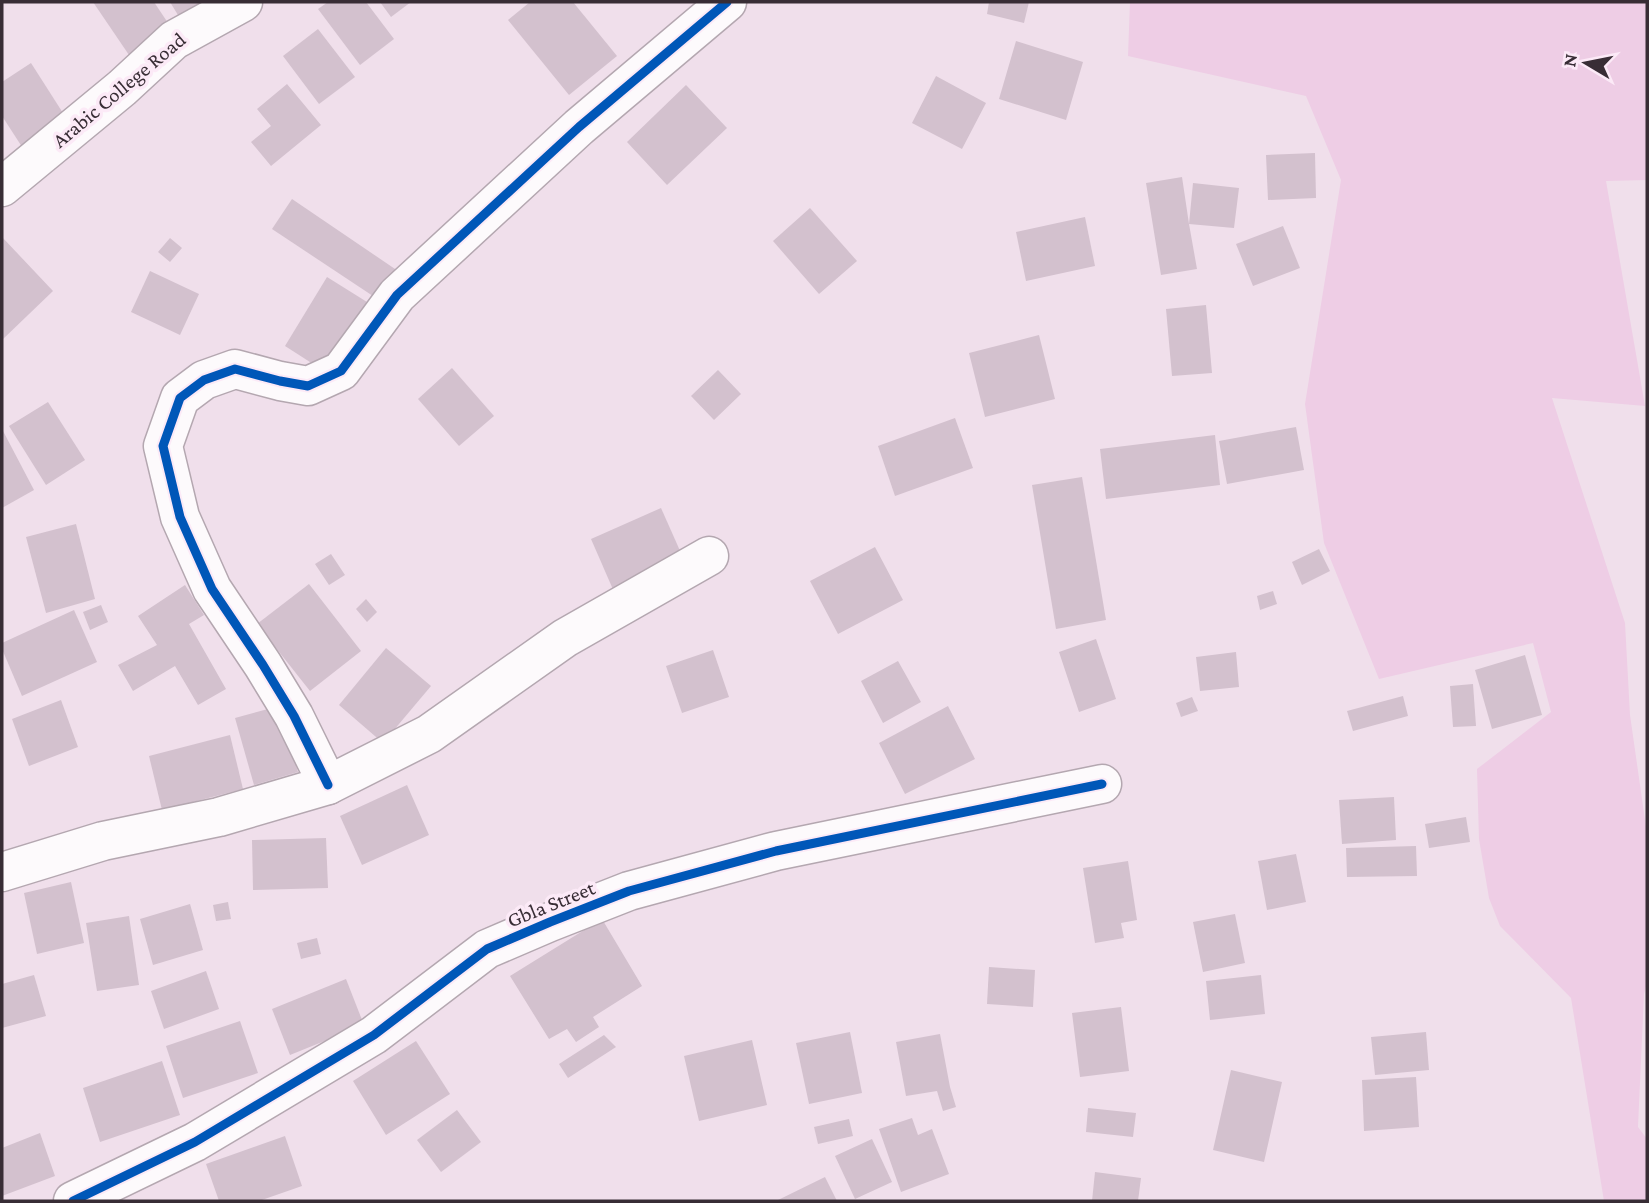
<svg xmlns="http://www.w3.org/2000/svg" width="1649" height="1203" font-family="'Crimson Pro',serif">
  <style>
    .green { fill: #eecde5 }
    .building { fill: #d3c1ce }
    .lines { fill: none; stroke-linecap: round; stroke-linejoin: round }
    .minor-casing { stroke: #b4a7b0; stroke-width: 41 }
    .minor { stroke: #fdfafc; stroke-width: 38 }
    .cycleway-casing { stroke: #fceaf7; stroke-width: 13 }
    .cycleway { stroke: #0057b8; stroke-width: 9 }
    .labels { text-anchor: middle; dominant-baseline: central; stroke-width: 7; stroke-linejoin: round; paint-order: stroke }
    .street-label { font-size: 21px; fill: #382d35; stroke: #fceaf7 }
  </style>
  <rect width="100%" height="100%" fill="#f0dfeb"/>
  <polygon class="green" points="1130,2 1647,2 1647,180 1606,181 1645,406 1552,398 1625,623 1630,715 1647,834 1647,983 1644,994 1638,1127 1647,1139 1647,1201 1604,1201 1571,998 1500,926 1489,898 1479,839 1477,769 1551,712 1533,643 1379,679 1324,543 1305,404 1341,180 1306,96 1128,56"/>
  <g class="building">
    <polygon points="93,2 154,2 170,26 129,55"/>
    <polygon points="170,2 213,2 181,20"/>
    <polygon points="328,2 366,2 394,39 360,65 318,9"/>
    <polygon points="380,2 411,2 391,17"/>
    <polygon points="530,2 573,2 617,56 569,95 508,20"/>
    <polygon points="989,2 1029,2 1024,23 987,14"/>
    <polygon points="318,29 355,77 319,104 283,56"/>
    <polygon points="1016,41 1083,62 1066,120 999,99"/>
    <polygon points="31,63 70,124 26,153 2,116 2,82"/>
    <polygon points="936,76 986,103 962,149 912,123"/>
    <polygon points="287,84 321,125 271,166 251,142 271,126 257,109"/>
    <polygon points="686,85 727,128 667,185 627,142"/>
    <polygon points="1315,153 1316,198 1268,200 1266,155"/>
    <polygon points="1182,177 1189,224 1193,183 1239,188 1234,228 1189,224 1197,269 1161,275 1146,183"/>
    <polygon points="292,199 398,271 379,300 272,229"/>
    <polygon points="810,208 857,261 819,294 773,241"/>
    <polygon points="1085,217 1095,266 1026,281 1016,232"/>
    <polygon points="1283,226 1300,268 1253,286 1236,244"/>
    <polygon points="2,237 53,291 2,340"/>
    <polygon points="170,238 182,248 170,262 158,252"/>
    <polygon points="150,271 199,294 180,335 131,312"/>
    <polygon points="327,277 367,302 324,371 285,346"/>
    <polygon points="1206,305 1212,373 1172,376 1166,309"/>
    <polygon points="1039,335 1055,399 985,417 969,353"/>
    <polygon points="452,368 494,416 459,446 418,399"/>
    <polygon points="718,370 741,394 714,420 691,396"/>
    <polygon points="48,402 85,460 46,485 9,426"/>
    <polygon points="955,418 973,468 895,496 878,446"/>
    <polygon points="1296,427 1304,470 1227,484 1219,441"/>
    <polygon points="2,429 34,490 2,508"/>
    <polygon points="1215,435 1220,485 1106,499 1100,449"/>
    <polygon points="1082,477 1106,620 1056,629 1032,485"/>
    <polygon points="661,508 685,562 615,594 591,539"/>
    <polygon points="76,524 95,599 46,613 26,537"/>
    <polygon points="875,547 903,600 838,634 810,581"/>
    <polygon points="1319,549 1330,571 1302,585 1292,562"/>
    <polygon points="331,554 345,575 329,585 315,564"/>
    <polygon points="309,584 361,651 310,691 257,624"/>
    <polygon points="185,585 204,615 189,624 226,689 198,705 175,666 133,691 118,665 157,645 138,616"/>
    <polygon points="1273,591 1277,604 1260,610 1257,596"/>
    <polygon points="366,599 377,612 367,622 356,609"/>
    <polygon points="101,605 108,622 90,630 83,612"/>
    <polygon points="74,610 97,662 22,696 2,649 2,643"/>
    <polygon points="1096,639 1116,699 1079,712 1059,652"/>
    <polygon points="386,648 431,686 383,743 339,705"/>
    <polygon points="713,650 729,697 682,713 666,666"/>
    <polygon points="1236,652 1239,687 1200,691 1196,657"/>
    <polygon points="1525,655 1542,715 1492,729 1475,670"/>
    <polygon points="898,661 921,702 883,723 861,681"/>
    <polygon points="1473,684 1476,726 1453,727 1450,686"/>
    <polygon points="1403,696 1408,716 1353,731 1347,711"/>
    <polygon points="1192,697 1198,711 1181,717 1176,703"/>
    <polygon points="61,700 78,747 29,766 12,719"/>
    <polygon points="279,706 298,772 254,785 235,718"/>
    <polygon points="948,706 975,759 905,794 879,743"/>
    <polygon points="230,735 243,789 162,810 149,756"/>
    <polygon points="407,785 429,835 362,865 340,816"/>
    <polygon points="1394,797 1396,840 1342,844 1339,800"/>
    <polygon points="1466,817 1470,842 1429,848 1425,824"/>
    <polygon points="326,838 328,888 253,890 252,840"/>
    <polygon points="1416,846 1417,876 1347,877 1346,848"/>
    <polygon points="1296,854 1306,902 1267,910 1258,861"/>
    <polygon points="1128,861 1137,920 1121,923 1124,938 1095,943 1083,868"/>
    <polygon points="71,882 84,943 37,954 24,893"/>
    <polygon points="228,902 231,919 216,921 213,905"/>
    <polygon points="190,904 203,950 153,965 140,919"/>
    <polygon points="1235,914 1245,963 1203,972 1193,922"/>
    <polygon points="129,916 139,985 97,991 86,923"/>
    <polygon points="602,919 642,986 593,1017 599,1027 576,1042 567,1029 549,1039 510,976"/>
    <polygon points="317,938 321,954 301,959 297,943"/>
    <polygon points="989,967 1035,970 1033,1007 987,1004"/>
    <polygon points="206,971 219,1009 164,1029 151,991"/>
    <polygon points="34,975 46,1016 2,1028 2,984"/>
    <polygon points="1261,975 1265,1014 1210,1020 1206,981"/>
    <polygon points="346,979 364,1025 290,1055 272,1009"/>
    <polygon points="1121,1007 1129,1071 1080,1077 1072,1013"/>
    <polygon points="240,1021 258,1073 183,1098 166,1046"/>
    <polygon points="850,1032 862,1093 809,1104 796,1043"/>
    <polygon points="1426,1032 1429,1070 1375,1075 1371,1037"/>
    <polygon points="940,1034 950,1087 956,1107 943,1111 937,1091 906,1096 896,1042"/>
    <polygon points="604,1035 616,1047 568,1078 559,1064"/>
    <polygon points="752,1040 767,1105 699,1121 684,1056"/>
    <polygon points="416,1041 450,1094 386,1135 353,1081"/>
    <polygon points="162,1061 180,1115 100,1142 83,1088"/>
    <polygon points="1231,1070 1282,1082 1264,1162 1213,1150"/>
    <polygon points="1416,1077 1419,1127 1364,1131 1362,1080"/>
    <polygon points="1088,1108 1136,1113 1133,1137 1086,1132"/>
    <polygon points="457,1110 481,1142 441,1172 417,1140"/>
    <polygon points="912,1118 918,1135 932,1129 949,1174 901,1192 879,1129"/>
    <polygon points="849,1119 853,1136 818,1144 814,1127"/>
    <polygon points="40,1133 55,1176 2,1196 2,1148"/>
    <polygon points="285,1136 302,1186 259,1201 219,1201 206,1164"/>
    <polygon points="872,1139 892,1182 855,1199 835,1156"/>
    <polygon points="1095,1172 1141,1178 1138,1201 1092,1201"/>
    <polygon points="825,1177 837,1201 776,1201"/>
  </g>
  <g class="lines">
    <defs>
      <g id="minor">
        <polyline points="2,187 122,88 174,40 243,2"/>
        <polyline points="328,785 294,716 263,665 212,589 180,517 163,446 180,398 204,380 235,369 280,381 308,386 341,371 397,295 579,127 727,2"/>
        <polyline points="2,872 103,841 219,817 328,785 429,734 565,638 709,556"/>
        <polyline points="73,1201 195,1142 374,1035 487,949 550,922 629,891 776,851 1102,784"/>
      </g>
    </defs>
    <use href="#minor" class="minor-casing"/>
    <use href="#minor" class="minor"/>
    <defs>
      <g id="cycleway">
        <polyline points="328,785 294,716 263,665 212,589 180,517 163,446 180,398 204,380 235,369 280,381 308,386 341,371 397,295 579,127 727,2"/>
        <polyline points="73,1201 195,1142 374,1035 487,949 550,922 629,891 776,851 1102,784"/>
      </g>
    </defs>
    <use href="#cycleway" class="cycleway-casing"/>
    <use href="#cycleway" class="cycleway"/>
  </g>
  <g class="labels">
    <g class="street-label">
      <text transform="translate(119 90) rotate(-40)">Arabic College Road</text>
      <text transform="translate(551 904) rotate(-22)">Gbla Street</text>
    </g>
  </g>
  <rect width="1649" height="1203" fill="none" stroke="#382d35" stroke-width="7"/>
  <g transform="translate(1586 63) rotate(280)" stroke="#fceaf7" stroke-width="5" paint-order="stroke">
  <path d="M0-5L12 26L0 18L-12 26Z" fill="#382d35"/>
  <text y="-10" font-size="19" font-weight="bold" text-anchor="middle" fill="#382d35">N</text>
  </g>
</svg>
